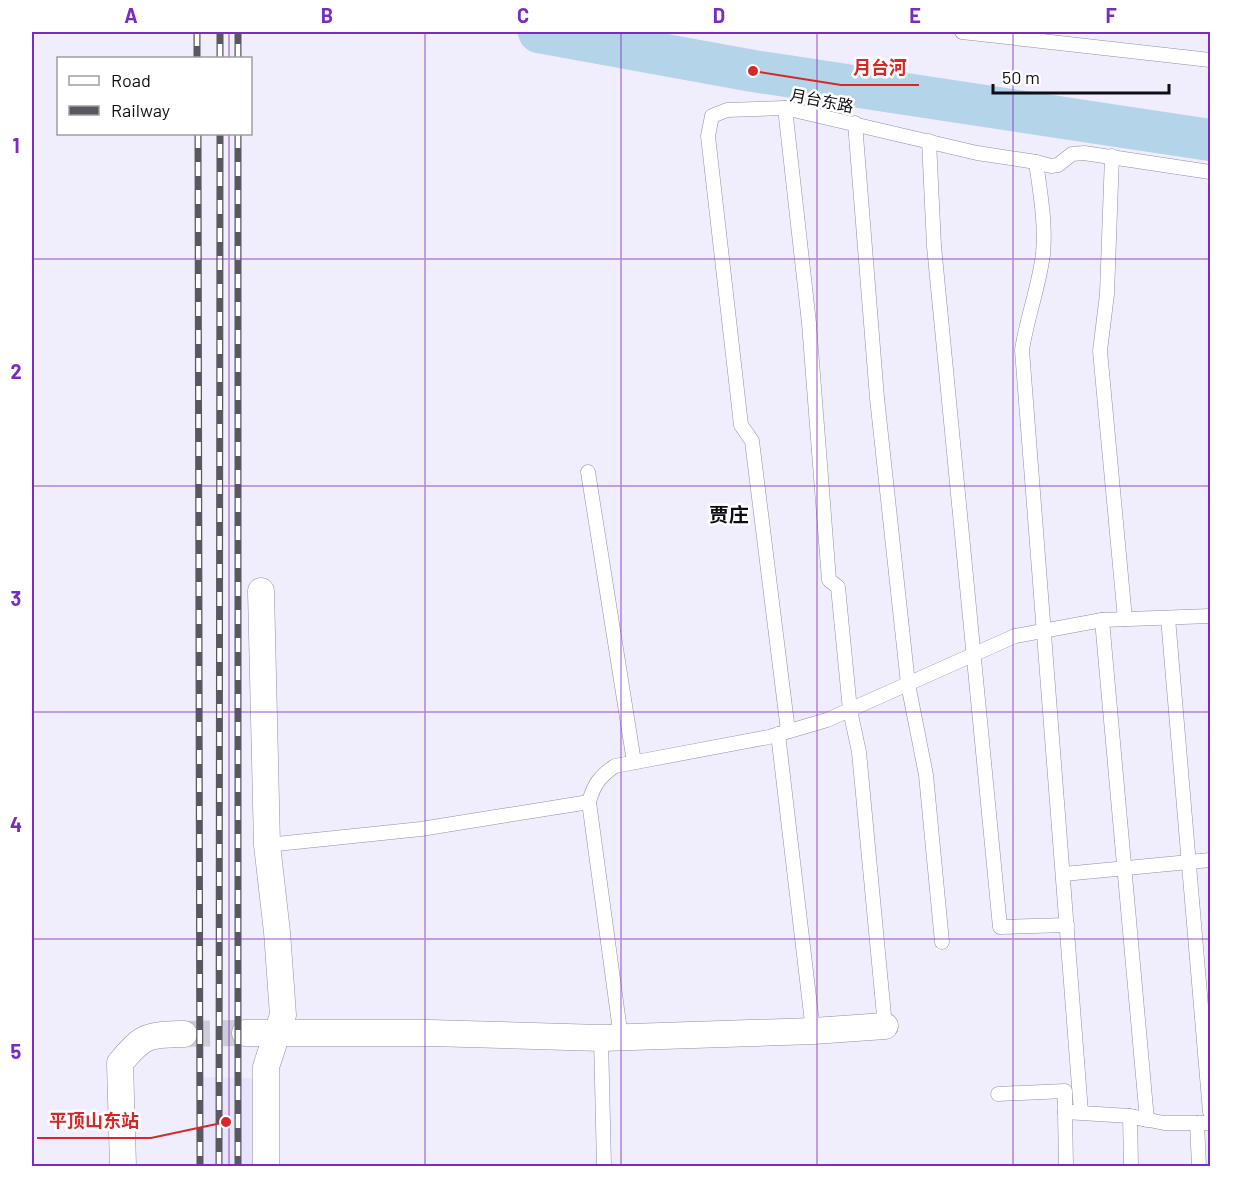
<svg xmlns="http://www.w3.org/2000/svg" width="1242" height="1198" font-family="Barlow,'Noto Sans SC',sans-serif">
  <style>
    .built { fill: #e9e4fe }
    .lines { fill: none; stroke-linecap: round; stroke-linejoin: round }
    .river { stroke: #b3d4e9; stroke-width: 42 }
    .minor-tunnel { stroke: #ceccd9; stroke-width: 26; stroke-dasharray: 26 13; stroke-linecap: butt }
    .service-casing { stroke: #928fa0; stroke-width: 15 }
    .minor-casing { stroke: #928fa0; stroke-width: 27 }
    .service { stroke: #fff; stroke-width: 14 }
    .minor { stroke: #fff; stroke-width: 26 }
    .rail-casing { stroke: #595760; stroke-width: 7 }
    .rail { stroke: #fff; stroke-width: 4.5; stroke-dasharray: 14; stroke-linecap: butt }
    .grid { fill: none; stroke: #7b2cbf; stroke-width: 1.5; stroke-opacity: 0.55 }
    .labels { text-anchor: middle; dominant-baseline: central; stroke-width: 5; stroke-linejoin: round; paint-order: stroke }
    .street-label { font-size: 16px; fill: #0f0e14; stroke: #fff }
    .quarter-label { font-size: 20px; font-weight: bold; fill: #0f0e14; stroke: #fff }
    .leader { fill: none; stroke: #d62828; stroke-width: 2 }
    .callout-dot { fill: #d62828; stroke: #fff; stroke-width: 2 }
    .callout-label { font-size: 18px; text-anchor: middle; font-weight: bold; fill: #d62828; stroke: #fff; stroke-width: 5; stroke-linejoin: round; paint-order: stroke }
    .neatline { fill: none; stroke: #7b2cbf; stroke-width: 2 }
    .grid-label { font-size: 20px; text-anchor: middle; font-weight: bold; fill: #7b2cbf }
  </style>
  <rect width="100%" height="100%" fill="#f0edfc"/>
  <polygon class="built" points="198,1077 254,1078 254,1166 198,1166"/>
  <g class="lines">
    <polyline class="river" points="539,32 753,71 1210,140"/>
    <polyline class="minor-tunnel" points="184,1034 245,1033"/>
    <defs>
      <g id="service">
        <polyline points="962,32 1210,60"/>
        <polyline points="785,108 809,323 829,580 838,587 850,710 859,752 885,1026"/>
        <polyline points="855,123 877,398 908,684 926,775 942,942"/>
        <polyline points="929,141 934,246 1000,927 1067,925"/>
        <polyline points="1112,156 1107,294 1100,351 1125,619"/>
        <path d="M1036 162C1040 192 1046 223 1043 254 1039 287 1027 317 1022 350L1081 1112H1065L1066 1166"/>
        <polyline points="588,472 634,762"/>
        <polyline points="1168,618 1210,1112"/>
        <polyline points="1102,620 1147,1120 1130,1116 1131,1166"/>
        <polyline points="788,731 752,441 741,425 708,136 712,116 727,110 785,108 977,153 1036,162 1051,166 1058,165 1072,154 1084,153 1210,172"/>
        <polyline points="778,734 813,1031"/>
        <polyline points="267,845 421,829 589,802"/>
        <polyline points="1064,874 1210,860"/>
        <polyline points="601,1038 604,1166"/>
        <path d="M621 1038 589 802C594 784 600 776 615 766L769 737 827 720 1015 636 1102 620 1210 616"/>
        <polyline points="998,1094 1065,1091 1065,1112 1130,1116 1164,1123 1210,1123"/>
        <polyline points="1197,1123 1199,1166"/>
      </g>
      <g id="minor">
        <polyline points="261,591 267,845 277,932 283,1015 266,1067 266,1166"/>
        <polyline points="245,1033 430,1033 601,1038 813,1031 885,1026"/>
        <path d="M123 1166 120 1063C144 1034 148 1035 184 1034"/>
      </g>
    </defs>
    <use href="#service" class="service-casing"/>
    <use href="#minor" class="minor-casing"/>
    <use href="#service" class="service"/>
    <use href="#minor" class="minor"/>
    <defs>
      <g id="rail">
        <polyline points="197,32 197,58"/>
        <polyline points="220,58 220,32"/>
        <polyline points="238,58 238,32"/>
        <polyline points="198,134 200,1166"/>
        <polyline points="238,134 238,1166"/>
        <polyline points="219,1166 220,134"/>
      </g>
    </defs>
    <use href="#rail" class="rail-casing"/>
    <use href="#rail" class="rail"/>
  </g>
  <path class="grid" d="M229 32V58M425 32V1166M621 32V1166M817 32V1166M1013 32V1166M229 134V1166M32 259H1210M32 486H1210M32 712H1210M32 939H1210"/>
  <g class="labels">
    <g class="street-label">
      <text transform="translate(822 100) rotate(11)">月台东路</text>
    </g>
    <g class="quarter-label">
      <text x="729" y="514">贾庄</text>
    </g>
  </g>
  <path class="leader" d="M753 71L841 85H919M226 1122L151 1138H37"/>
  <g class="callout-dot">
    <circle cx="753" cy="71" r="6"/>
    <circle cx="226" cy="1122" r="6"/>
  </g>
  <g class="callout-label">
    <text x="880" y="74">月台河</text>
    <text x="94" y="1127">平顶山东站</text>
  </g>
  <rect width="1242" height="1198" fill="none" stroke="#ffffff" stroke-width="66"/>
  <rect x="57" y="57" width="195" height="78" fill="#ffffff" stroke="#9f9fa1" stroke-width="1.5"/>
  <rect x="69" y="76" width="30" height="9" fill="#ffffff" stroke="#9f9fa1" stroke-width="1.5"/>
  <text x="111" y="87" font-size="18" fill="#0f0e14">Road</text>
  <rect x="69" y="106" width="30" height="9" fill="#595760" stroke="#9f9fa1" stroke-width="1.5"/>
  <text x="111" y="117" font-size="18" fill="#0f0e14">Railway</text>
  <path d="M993 84v9h176v-9" fill="none" stroke="#0f0e14" stroke-width="3"/>
  <text x="1002" y="84" font-size="18" fill="#0f0e14" stroke="#ffffff" stroke-width="4.5" paint-order="stroke">50 m</text>
  <rect x="33" y="33" width="1176" height="1132" class="neatline"/>
  <g class="grid-label">
    <text x="131" y="23">A</text>
    <text x="327" y="23">B</text>
    <text x="523" y="23">C</text>
    <text x="719" y="23">D</text>
    <text x="915" y="23">E</text>
    <text x="1111" y="23">F</text>
    <text x="16" y="153">1</text>
    <text x="16" y="379">2</text>
    <text x="16" y="606">3</text>
    <text x="16" y="832">4</text>
    <text x="16" y="1059">5</text>
  </g>
</svg>
